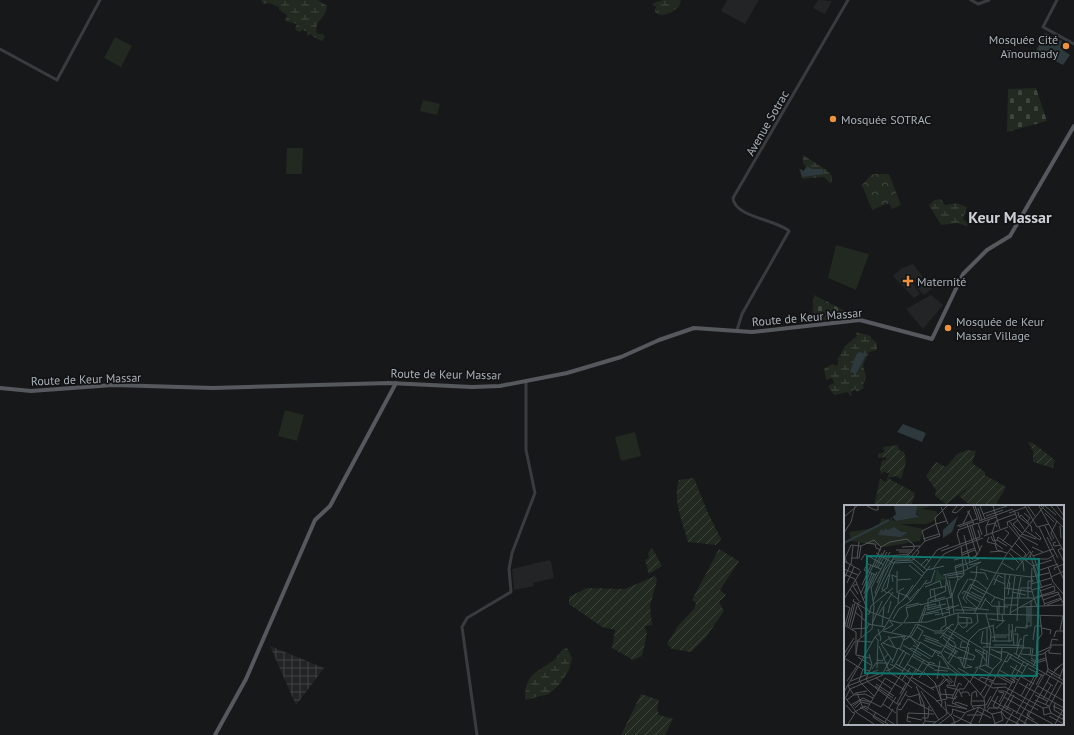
<svg xmlns="http://www.w3.org/2000/svg" width="1074" height="735" font-family="'PT Sans',sans-serif">
  <style>
    .built { fill: #232426 }
    .industrial { fill: url(#industrial-grid) }
    .wetland { fill: url(#wetland-marsh) }
    .cemetery { fill: url(#cemetery-stones) }
    .park { fill: url(#park-crowns) }
    .garden { fill: url(#garden-furrows) }
    .pitch { fill: #222921 }
    .water { fill: #2e393d }
    .lines { fill: none; stroke-linecap: round; stroke-linejoin: round }
    .tertiary { stroke: #393b3e; stroke-width: 3 }
    .primary { stroke: #55585d; stroke-width: 4 }
    .poi-dot { fill: #ed923c; stroke: #121314; stroke-width: 1.5 }
    .labels { text-anchor: middle; dominant-baseline: central; stroke-width: 3.5; stroke-linejoin: round; paint-order: stroke }
    .poi-label { font-size: 12px; fill: #aab1b9; stroke: #121314; text-anchor: start }
    .street-label { font-size: 12px; fill: #aab1b9; stroke: #121314 }
    .district-label { font-size: 16px; font-weight: bold; fill: #cbcfd5; stroke: #121314 }
    .inset-river { fill: none; stroke: #2e393d; stroke-width: 2 }
    .inset-road { fill: none; stroke: #525559; stroke-width: 1 }
    .view { fill: #0f766e; fill-opacity: 0.15; stroke: #0f766e; stroke-width: 2 }
    .inset-edge { fill: none; stroke: #aab1b9; stroke-width: 2 }
  </style>
  <defs>
    <pattern id="industrial-grid" width="8" height="8" patternUnits="userSpaceOnUse"><rect width="8" height="8" fill="#232426"/><path d="M0 4h8M4 0v8" fill="none" stroke="#404143"/></pattern>
    <pattern id="wetland-marsh" width="20" height="14" patternUnits="userSpaceOnUse"><rect width="20" height="14" fill="#222921"/><path d="M1 5h8M5 5V1M11 12h8M15 12V8" fill="none" stroke="#3f463f"/></pattern>
    <pattern id="cemetery-stones" width="16" height="16" patternUnits="userSpaceOnUse"><rect width="16" height="16" fill="#222921"/><path d="M2 7V4a2 2 0 0 1 4 0v3zM10 15v-3a2 2 0 0 1 4 0v3z" fill="#3f463f"/></pattern>
    <pattern id="park-crowns" width="20" height="18" patternUnits="userSpaceOnUse"><rect width="20" height="18" fill="#222921"/><path d="M2 6a3 3 0 1 1 6 0M12 15a3 3 0 1 1 6 0" fill="none" stroke="#3f463f"/></pattern>
    <pattern id="garden-furrows" width="10" height="10" patternUnits="userSpaceOnUse"><rect width="10" height="10" fill="#222921"/><path d="M-1 1l2-2M0 10L10 0M9 11l2-2" fill="none" stroke="#3f463f"/></pattern>
  </defs>
  <rect width="100%" height="100%" fill="#171819"/>
  <g class="built">
    <polygon points="727,0 759,0 745,24 721,11"/>
    <polygon points="818,0 832,1 825,14 813,8"/>
    <polygon points="913,264 923,277 913,285 920,294 914,298 893,276 902,268"/>
    <polygon points="924,278 933,288 924,295 915,286"/>
    <polygon points="931,295 943,305 923,329 906,309"/>
    <polygon points="549,560 551,562 554,578 533,583 534,586 514,590 512,569"/>
  </g>
  <polygon class="industrial" points="270,646 324,668 296,705"/>
  <g class="wetland">
    <path d="M261 0H318L327 6C326 20 314 19 317 34H323L325 37 322 41 312 36 311 34 307 36 308 32 302 30 300 32 297 31 295 28 297 24 285 21 287 15 279 10V7L269 3 263 4Z"/>
    <path d="M681 0 679 7C672 12 662 19 655 12L656 6H653V3L663 0Z"/>
    <polygon points="803,155 828,171 832,176 832,182 830,183 824,177 802,179 799,168 804,171 806,167 803,163"/>
    <polygon points="941,199 945,205 956,203 967,207 963,219 968,223 967,226 957,223 941,225 929,205 934,200"/>
    <polygon points="856,332 871,336 871,338 877,343 877,350 869,352 863,365 866,377 863,385 864,388 857,392 855,389 851,392 852,395 850,396 848,392 834,395 828,386 834,383 832,378 826,380 824,369 832,364 837,366 839,361 837,360 845,346 857,336"/>
    <path d="M567 648 572 658 569 670 559 685 549 694 525 700C525 673 535 674 554 660 559 655 560 650 567 648Z"/>
  </g>
  <g class="cemetery">
    <polygon points="1036,88 1047,121 1007,132 1008,89"/>
    <polygon points="814,295 847,312 842,319 812,321"/>
  </g>
  <polygon class="park" points="876,174 889,174 901,205 892,209 889,203 872,210 862,185 871,175"/>
  <g class="garden">
    <polygon points="1028,442 1033,443 1055,460 1053,468 1033,462 1033,451"/>
    <polygon points="898,445 899,450 904,452 906,462 901,479 896,476 888,478 915,493 911,506 874,506 880,479 886,482 889,473 884,472 881,474 880,468 882,461 887,459 885,457 878,458 878,454 884,452 883,447"/>
    <polygon points="967,450 976,451 972,463 985,472 985,475 1006,487 995,506 971,506 959,496 973,484 946,504 935,496 936,490 926,476 936,462 946,467 957,454"/>
    <path d="M694 478 707 511 721 539 716 545 688 542C683 523 672 500 679 480Z"/>
    <polygon points="652,548 662,566 649,574 645,560 649,558 648,553"/>
    <polygon points="719,549 739,561 720,590 726,595 719,602 724,611 706,637 691,652 672,649 667,644 678,626 694,609 696,603 692,600"/>
    <polygon points="655,576 657,580 650,606 652,625 645,626 647,634 642,656 633,660 612,648 615,630 602,627 569,604 569,597 587,588 625,589"/>
    <polygon points="641,694 659,700 657,708 659,715 673,719 665,735 621,735"/>
  </g>
  <g class="pitch">
    <polygon points="115,37 132,46 121,67 104,58"/>
    <polygon points="423,100 440,104 437,115 420,111"/>
    <polygon points="287,148 303,148 302,174 286,174"/>
    <polygon points="836,245 869,254 856,290 828,278"/>
    <polygon points="285,410 304,415 297,441 278,436"/>
    <polygon points="635,432 641,456 621,461 615,437"/>
  </g>
  <g class="water">
    <polygon points="1045,33 1062,41 1060,48 1070,55 1063,65 1036,51"/>
    <polygon points="807,166 812,169 823,169 824,174 802,177 800,169 804,171"/>
    <polygon points="859,352 864,353 865,357 856,374 850,372 856,355"/>
    <polygon points="903,424 926,433 922,442 897,432"/>
  </g>
  <g class="lines">
    <g class="tertiary">
      <polyline points="971,0 978,4 989,0"/>
      <polyline points="1057,0 1043,27 1074,44"/>
      <polyline points="0,49 57,80 100,0"/>
      <path d="M737 330 742 314 789 231C778 220 734 217 733 198L848 0"/>
      <polyline points="477,735 462,627 467,618 511,592 509,569 512,553 535,493 526,450 526,382"/>
    </g>
    <g class="primary">
      <polyline points="0,388 31,391 113,385 213,388 389,383 472,387 500,386 567,373 621,357 659,340 694,328 752,332 860,320 932,339 963,274 987,250 1010,236 1074,126"/>
      <polyline points="215,735 246,679 315,520 330,506 396,383"/>
    </g>
  </g>
  <g class="poi-dot">
    <circle cx="1066" cy="46" r="4"/>
    <circle cx="833" cy="119" r="4"/>
    <path d="M906 275h4v4h4v4h-4v4h-4v-4h-4v-4h4z"/>
    <circle cx="948" cy="328" r="4"/>
  </g>
  <g class="labels">
    <g class="poi-label">
      <text x="1058" y="39" text-anchor="end">Mosquée Cité<tspan x="1058" dy="14">Aïnoumady</tspan></text>
      <text x="841" y="119">Mosquée SOTRAC</text>
      <text x="917" y="281">Maternité</text>
      <text x="956" y="321">Mosquée de Keur<tspan x="956" dy="14">Massar Village</tspan></text>
    </g>
    <g class="street-label">
      <text transform="translate(767 123) rotate(-60)">Avenue Sotrac</text>
      <text transform="translate(807 317) rotate(-5)">Route de Keur Massar</text>
      <text transform="translate(446 374) rotate(1)">Route de Keur Massar</text>
      <text transform="translate(86 379) rotate(-2)">Route de Keur Massar</text>
    </g>
    <g class="district-label">
      <text x="1010" y="217">Keur Massar</text>
    </g>
  </g>
  <g transform="translate(844 505)">
    <rect width="220" height="220" fill="#171819"/>
    <path d="M73 1H87L77 4 92 6 94 9 91 15 83 19H56L79 24 76 36 41 42 7 36 5 27 30 23 36 19 37 13 45 15 48 12V15L52 16 75 12 71 5Z" fill="#222921"/>
    <path d="M93 64 96 69 103 74 90 78Z" fill="#222921"/>
    <path d="M50 1H73L72 9 75 12 52 16 48 12 45 15 52 9ZM114 11 108 27 99 33V25ZM50 22 57 27H64L57 32 34 30 37 24 40 26 41 23 44 25Z" fill="#2e393d"/>
    <path class="inset-river" d="M0 38 45 15"/>
    <path class="inset-road" d="M23 1 31 5H34V1M113 1 108 7 112 8 120 1M129 1 134 15M131 1 136 15M136 1 141 14M149 1 156 24M181 1 193 22 205 19M184 1 191 11M195 1 220 47M197 1 220 23M201 1 212 10M207 1 220 16M213 1 220 11M97 2 104 19M134 3 138 15M174 7 175 12 177 10 185 18M124 8V6L130 19M165 8 182 2M180 8 186 13 183 17M201 8 210 17M139 9 163 1M142 11 159 5M0 12 13 1M175 12 187 21 188 27M173 14 180 24M174 15 169 19 178 28M135 16 169 4M165 16 176 31M134 18 138 30M135 18 152 12M119 19 126 5M123 19 133 50 128 55M128 20 136 46M143 20 151 18 153 22M113 21 133 14M126 21 130 34M164 21 163 17 173 13 170 5M201 21 208 36M216 21 217 33M115 22 129 17M195 22 220 75M220 23V41M115 24 113 29 116 39M114 25 134 18M180 25 196 35 197 33 191 27M148 27 152 39 159 44M0 28 7 17 11 1M148 28 152 16 171 9M178 29 192 34M120 30 126 57M143 30 142 22 145 15M140 31 164 22M147 31 149 36 153 35 163 41M177 31 194 40M145 32 143 37 152 39M203 32 214 53M79 34 95 29M210 34 207 28 213 16M153 35 154 32 168 42M81 36 96 31 92 19 102 16M159 36 165 28 161 25M212 37 209 38 210 41 217 40M22 38 31 39 32 43 37 45M171 38 182 49 180 52M151 39 153 45 163 48M37 42 46 37 63 34 70 40V44L63 51M58 42 76 41M188 42 199 47M218 43 214 45 220 57M167 44 189 61M52 45H69M97 46 136 32 134 25M55 47H68M146 47 158 46M32 48 49 58 68 57 80 68M118 48 131 43M165 48 175 58M118 50 131 45M186 50 198 83M120 51 124 64M189 51 209 44M179 52 182 56 189 46M7 53H15L17 41M13 53 15 37M127 53 133 50 138 40M175 54 179 57 180 66M186 54H204L210 50M17 55 21 49 40 60M110 55 126 51M0 56 16 65M51 56 69 55 75 47 73 44M3 58 1 53 7 40 17 41 30 35 37 42 17 88M158 58 170 65M24 59 37 64M7 60 9 41M23 60 20 65 32 70M65 60 78 71M77 60 83 54 85 57M125 60 137 57M133 61 132 72 122 93 133 103M30 62 38 48M204 62 209 77 220 90M32 63 41 45M34 63 43 47M80 63 93 45 105 40M111 63 135 54M188 63 187 83 193 102M0 64 14 70M136 64 152 68M88 65 100 49 117 41M172 65 186 46M196 65 214 59M211 65 210 63 220 59M53 66V88M126 67 141 68 144 75M153 68 187 72 189 77M0 69 11 74 24 106 45 114M101 69 107 93M99 70 120 66 137 57M103 71 120 68M196 71 190 52 175 33 200 1M187 72 205 68M207 72 220 66M104 73 119 71M0 74 6 60M125 74 133 76 144 85M150 74 161 79M53 75 67 74M105 75 108 92M114 75 111 61 118 59M49 77 48 70 53 72M164 77 166 78 164 90M3 78 10 62M33 78 46 51 65 49M13 79 9 81 14 89M81 79 87 77 91 65M187 79 207 73M18 80 27 60M150 80 154 70 159 73M81 82 96 76 98 83M127 82 141 90M27 83 46 47M161 83 189 87M163 83 166 70M6 84 15 96M90 84 92 97M188 85 208 79M196 86 210 81M22 87 30 69M37 87 43 83 46 69M44 87 54 94M127 87 139 93M168 87 182 90M214 87 220 100M43 88 38 84 51 56M20 89 28 68M33 89 31 88 40 66 50 52 66 51 83 65 100 61M118 89 120 86 138 95M123 90 136 97M192 92 211 86 210 81M87 93 86 85 102 81V76M160 93H192M173 93 177 72M175 93 177 83H187M184 93V76H187M0 94 17 66M10 94 9 96 22 104M66 94 75 84M103 94 106 110M141 94 148 101 164 102M19 95 33 67M59 95 69 80M199 95 215 89M29 96 49 54H65L81 36 78 26 92 19 91 13 103 1M67 96 83 75M86 96 101 92M95 96 99 111M123 98 119 93 127 79 151 92M147 98 151 92 160 95M54 99 55 86 60 83M200 99 217 93M0 100 6 103 1 120M76 100 108 92M160 100H174M203 100 218 94M62 101 75 98M201 101 189 61 208 55M119 102 145 105M153 102 154 116M176 102 220 100M62 103 77 99M83 103 102 99M136 104 142 93M83 105 96 102M84 105V94L102 86 101 81M102 105 115 100M111 105H132M11 107 25 119 41 122M44 108 47 96M82 108 110 101M120 108 114 91 124 74M166 108 192 93 214 87M21 109H25L27 101 49 83M110 109 108 91 113 76 120 70 117 41 139 33M130 109 162 50 175 33 165 21M142 109 147 128 144 162M155 109V96M160 109 161 69M166 109 171 71M34 110 49 87M78 110 95 107M91 110 106 107M114 112 127 113 128 118H114M45 114 52 101 63 91 86 61M49 114 55 104 67 96 63 91 55 88M145 114 161 116M173 116 174 93M29 117 38 96M60 117 64 111 62 102M75 117 81 101 92 99M77 117 82 103M185 117V102M73 119 90 126H99L107 120M115 119 119 123 123 121V112M168 119 170 140M0 120 12 127V150L26 153M3 121 9 99M38 121 40 102M149 121 151 136M181 121H187V96M5 122 11 98M73 122 79 126 74 135M102 122 144 147M7 123 13 101M143 123V142M152 123 159 117 158 109M183 123V102M198 123 207 125 206 129M8 124 23 123 25 119M34 124 37 134 36 136M40 125 49 120 46 116M216 125 219 111M39 126 67 132 74 141M97 126V123L102 120 101 111M104 126 126 140M139 126 137 138 147 139M48 127 58 119M122 127 134 117 133 109M171 127 172 122 183 123M90 128H99L110 134M170 129H174L173 140M79 130 95 136M98 130 110 137 112 141 104 154M151 130H165M44 131 51 143M17 132 18 108 13 99 17 96M31 132 34 135 33 163M58 132 60 135 65 132 72 119M67 132 75 119M147 132H163M210 132 212 126H220M81 133 95 138 113 149M96 133 108 119 110 120M99 133 109 142M80 135 98 142M189 135 191 121H198M13 136 28 124 30 102 27 82M13 136 28 137M118 136 116 142 123 143M148 136H168L167 125M76 137 95 149 96 147M165 137V119M39 138 54 144M37 139 46 133 61 131 56 144M37 139 49 156M104 139 131 151 129 155 114 152M59 140 77 151M69 140 88 152 92 145M102 140 114 147M150 140H165M165 140 180 141 174 153M207 140H220M35 141 43 161M179 141 180 131 184 130M139 142 187 143 186 150M66 144 68 143 86 154M87 144 96 147 104 158 126 177 140 193 141 205M131 144 142 149M147 144 158 149M131 145 138 150 142 156M205 145V148L217 149M100 146 118 155M153 147H162L220 179M201 147 204 164 202 169M12 148 14 136M97 148 114 119V108M170 148 194 162M193 148 206 142 208 134 214 135M0 149 10 133M25 149 28 160 22 174 24 177 53 199H57M69 149 85 158M146 149 158 155M172 149 176 134H178M177 149 188 150 189 143M93 150 98 152 105 163M68 151 90 164M187 151 199 149 207 143V141M14 152 27 160M165 152 182 162M0 153 18 164M187 153 192 156 202 153M0 154 11 136M33 155 38 156 44 149M116 155 120 163 128 162 123 160M187 155 192 158 202 155M160 156 163 157 168 149M48 158 54 143 66 150M46 159 59 166M52 159 67 168M63 159 79 168M84 159 106 164 115 170M104 159 112 146M43 161 46 168 55 173M55 161 62 148M118 161 125 135 135 125 150 120M142 161 143 146M166 161 178 168M189 161 192 156 193 136 198 129 196 111M136 162 140 145M114 163 149 183 161 182 199 203 205 202 218 178M120 163 125 143 123 141M131 163 141 160 149 164M135 163 152 172M184 163 199 171M28 164 32 158H45M204 164 216 171M90 165 104 166M155 165 174 175M210 165 220 158M25 166 19 164 15 176 30 191M42 166 49 163 60 145M203 166 220 176M80 167 92 179M58 168 91 194 109 213 111 219M72 168 80 155M89 169 103 170 109 177M154 169 170 178 171 176 166 173M38 170 47 153M98 170 106 179M207 170 216 161M153 171 168 179M167 171 173 160M176 171 190 179M206 171 203 177 209 181M67 172 90 185M32 173 48 184M41 173 61 185M55 173 68 183M75 173 86 157 91 159M93 174 96 156M215 174 220 161M58 175 66 163M135 175 137 172 150 176M3 176 13 161M7 176 34 165M145 176 151 179H163M126 177 134 163M91 178 98 197 97 202M141 178 149 164 157 156 158 142M175 178 220 203M32 179 50 191M192 180 198 169M31 181 49 193M72 181 80 199 81 216M110 181 113 168M112 181 103 180V182L115 185 118 192M185 181 194 164M194 181 220 196M87 183 97 180 103 174 108 178M115 184H120L125 176M77 186 95 215M154 186H160L194 205M0 187 31 132 39 125 45 115 56 118 83 117 114 108 220 111M13 188 18 201 24 205M9 189 4 181 37 168M56 189 62 178M61 189 65 192 76 189M96 189 109 190M118 189V187H124L126 191M9 190 21 189 29 193M75 190 77 200H80M136 190 143 179M191 190 203 196M0 191 13 208 30 219M154 191 149 201 154 204M177 191 184 178M2 192 6 184 39 170M102 192 111 194 113 191M160 192 181 204M108 193 115 178 118 180M140 193 165 148M97 194 95 181 100 174M199 194 207 180M3 195 12 188 23 186M147 195 167 206M191 195 205 201M92 196 103 194 101 184M128 196H141M155 197 160 188 155 187M53 198 72 164M211 198 210 205 220 211 218 214M39 199 52 208M111 199 112 197 124 201M202 199 214 176M2 200 9 208 21 201 50 219M7 200 19 193 37 202 76 138 68 133M103 200 123 204 108 198 114 185M160 200 178 210M9 201 17 195 26 197M129 201 142 200 147 191M209 201 220 206M16 202 30 211M24 202 41 173M154 202 183 219M205 202 207 208 220 215M11 203 17 197 25 199M45 203 52 192M143 203 154 183M199 203 200 210 207 208M54 204 57 205 64 194 88 206M108 204 121 208M130 204 127 199 128 188 132 186 133 192M181 204 209 219M162 205 170 190M133 206 147 213M143 206 145 203H154L180 156M157 206 162 213 175 219M185 206 183 210 190 215M32 207 29 212 40 219M172 209 193 171M109 210 128 219M123 210H138M178 210 194 219M30 211 44 219M205 211 220 219M63 212 78 215M78 213H84L85 201M41 217 49 204M67 217 63 216 64 208 90 209M135 218 140 205M151 218 148 209 157 207 184 158M4 219 11 208M53 219V203L63 186M79 219 81 216 92 217M89 219 103 209 101 196M95 219 108 209 109 204M107 219 116 215 122 207 135 202 148 209M126 219 135 202M150 219 159 215 157 207M162 219 170 205M172 219 201 168M180 219 203 177M211 219 220 203"/>
    <path class="view" d="M23 51 195 54 193 171 21 168Z"/>
    <rect width="220" height="220" class="inset-edge"/>
  </g>
</svg>
